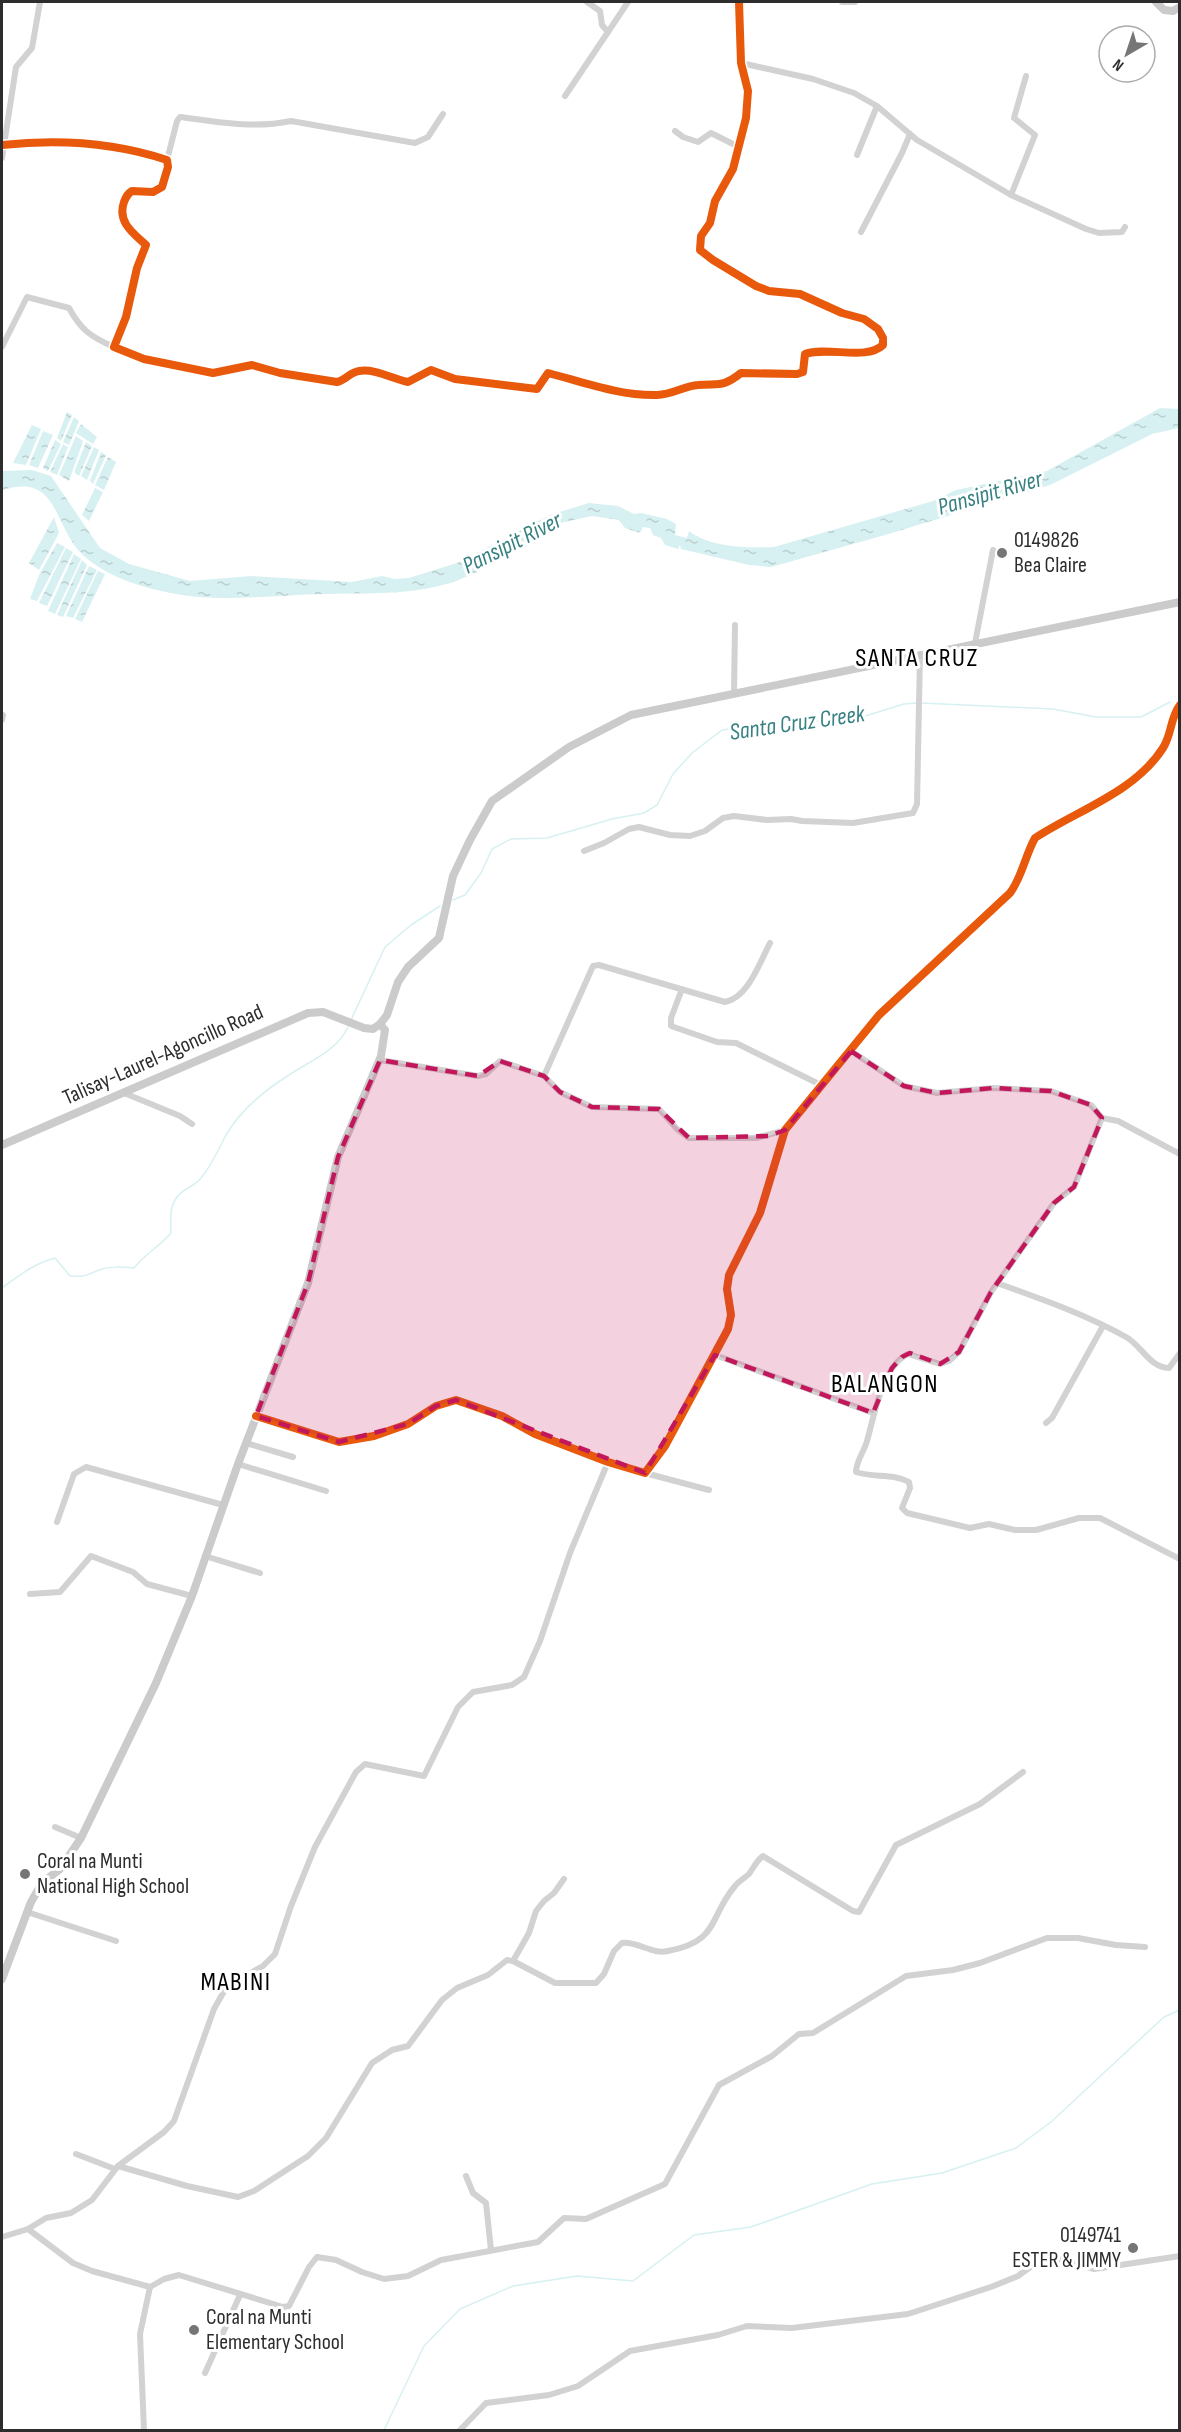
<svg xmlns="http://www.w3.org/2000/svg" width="1181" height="2432" font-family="'Sofia Sans Condensed',sans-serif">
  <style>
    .water { fill: url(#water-ripples) }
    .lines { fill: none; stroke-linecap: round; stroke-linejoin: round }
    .stream { stroke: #d7f0f1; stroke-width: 1.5 }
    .street { stroke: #d2d2d2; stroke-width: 6 }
    .secondary { stroke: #cbcbcb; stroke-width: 8 }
    .cycleway-casing { stroke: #fff; stroke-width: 11 }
    .cycleway { stroke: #e8590c; stroke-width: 8 }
    .marked { fill: #c2185b; fill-opacity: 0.2; stroke: #c2185b; stroke-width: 4.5; stroke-dasharray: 12 8; stroke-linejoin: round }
    .poi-dot { fill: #767676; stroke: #fff; stroke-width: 2 }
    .labels { text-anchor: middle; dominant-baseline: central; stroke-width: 6; stroke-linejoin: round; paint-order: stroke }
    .poi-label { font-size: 22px; fill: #2d2d2d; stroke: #fff; text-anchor: start }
    .street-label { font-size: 22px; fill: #2d2d2d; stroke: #fff }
    .water-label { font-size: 24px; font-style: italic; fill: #388182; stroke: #fff }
    .quarter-label { font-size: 26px; letter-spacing: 1.5px; fill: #000; stroke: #fff }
  </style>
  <defs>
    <pattern id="water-ripples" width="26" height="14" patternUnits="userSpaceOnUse" patternTransform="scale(1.5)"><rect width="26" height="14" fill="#d7f0f1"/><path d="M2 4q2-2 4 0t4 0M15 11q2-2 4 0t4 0" fill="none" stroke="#b9cecf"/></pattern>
  </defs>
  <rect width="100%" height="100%" fill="#fff"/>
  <g class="water">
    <path d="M1160 408 1179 409V428L1152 434 1050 485 885 535 771 567 749 565 681 549 680 545 678 549 665 545 661 538 653 535 650 528 643 527 640 533 625 528 619 520 592 516 561 523 553 522 544 527 538 541C505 556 474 578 439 586 401 595 363 593 325 594 271 595 214 604 161 591 134 585 103 574 83 555 52 526 60 472 2 490V471L32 470 51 476 100 548 129 564 190 581 251 576 352 582 382 576 395 579 409 578 457 563 550 515 589 503 618 506 634 514 641 513 667 519 676 524 675 535 687 538 689 531C711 548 747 548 774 547L933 501 956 490 1047 471Z"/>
    <polygon points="67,412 72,415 61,441 57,438"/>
    <polygon points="74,417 79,421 69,445 63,442"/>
    <polygon points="81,424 97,437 93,444 76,433"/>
    <polygon points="32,425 41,429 26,465 13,463"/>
    <polygon points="43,431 53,435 38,468 29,465"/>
    <polygon points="76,436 83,441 69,481 59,475"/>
    <polygon points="55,440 61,444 48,471 43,468"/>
    <polygon points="86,442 92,446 79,476 75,473 75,470"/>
    <polygon points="63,444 68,447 57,475 50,472"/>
    <polygon points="94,447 99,450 87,480 81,476"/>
    <polygon points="101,452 106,455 93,484 90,481"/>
    <polygon points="108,457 116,462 104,490 95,485"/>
    <polygon points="95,488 103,492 89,521 82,515"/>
    <polygon points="54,517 59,533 39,570 29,563"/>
    <polygon points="57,543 65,547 37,601 30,599 39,575"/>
    <polygon points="66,548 73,552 47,606 39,603"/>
    <polygon points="74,554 81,559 55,614 48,611"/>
    <polygon points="82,560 87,565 63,617 57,615"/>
    <polygon points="89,566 97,570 73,618 66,616"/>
    <polygon points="98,571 105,574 82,622 75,619"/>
  </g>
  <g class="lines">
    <g class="stream">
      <polyline points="921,703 1053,709 1096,717 1141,717 1170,702"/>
      <polyline points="453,900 465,895 481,873 492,849 511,839 547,838 612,819 644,813 657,805 673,774 692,753 722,730 783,721 849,721 904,704 917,703"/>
      <polyline points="351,1020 385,947 411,925 440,906"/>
      <path d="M2 1288C20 1275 33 1264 55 1258L70 1276C86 1277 84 1276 99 1270 110 1266 122 1267 134 1268 145 1254 159 1247 171 1233 170 1214 169 1200 186 1189 192 1186 197 1183 201 1178 212 1165 218 1150 226 1135 240 1111 265 1090 289 1075 310 1061 337 1051 348 1027"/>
      <polyline points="384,2430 424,2346 460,2309 513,2286 577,2276 633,2281 694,2235 751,2227 872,2184 942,2173 1016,2148 1051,2122 1164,2017 1180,2010"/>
    </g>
    <g class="street">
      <polyline points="587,2 600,11 602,25 608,32 628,2"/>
      <polyline points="842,2 855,2"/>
      <polyline points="741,63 813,79 854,93 877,106 917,140 1011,195 1086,229 1099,233 1122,232 1125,227"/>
      <polyline points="565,96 608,32"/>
      <polyline points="675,131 683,137 698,142 711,133 739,147"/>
      <path d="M2 145C58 139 113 142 167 160L168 167 162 187 153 192 132 191C127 194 126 197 124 202 117 222 133 233 146 245L137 268 126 317 114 347 144 359 213 373 252 365 280 373 337 382C346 380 350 372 359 371 374 368 393 379 408 382L431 370 455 379 537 389 548 373C583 382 620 396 657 395 672 395 684 386 698 385 719 383 722 388 741 373L797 374 803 372 805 354C828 346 866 361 883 345V338L878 329 864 319 842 313 800 294 769 291 756 286 713 260 700 250 701 236 710 223 715 201 733 169 746 118 748 91 741 63 739 2"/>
      <polyline points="857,155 877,106"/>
      <polyline points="2,158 16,67 32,48 40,2"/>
      <path d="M167 160 177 121 180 117C217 122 254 129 291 121L415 143 428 137 443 114"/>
      <polyline points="1011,195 1035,135 1014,118 1026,76"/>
      <polyline points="861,232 902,153 910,134"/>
      <path d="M2 347 27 297 69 308C81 330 91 337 114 347"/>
      <polyline points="975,643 993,550"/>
      <polyline points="734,693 735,625"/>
      <polyline points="2,720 3,715"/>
      <polyline points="584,851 604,843 629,829 639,827 670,835 690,836 705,831 723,818 734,816 767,820 791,819 802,821 853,823 913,813 917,804 920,654"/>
      <polyline points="682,989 671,1018 671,1026 717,1042 736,1043 823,1086"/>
      <polyline points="851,1051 904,1086 937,1093 993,1088 1051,1091 1091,1105 1102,1118"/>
      <polyline points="380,1060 478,1076 486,1074 500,1061 544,1076 560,1092 592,1107 659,1109 677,1129 689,1138 756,1138 785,1130"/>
      <path d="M544 1076 593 966 599 965 725 1002C748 998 760 962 770 943"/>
      <polyline points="124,1093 180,1116 192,1124"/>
      <path d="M1180 1154 1118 1121 1102 1118 1074 1187 1054 1203 991 1292 959 1352 949 1361 940 1364 908 1354C882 1366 874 1417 867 1441 864 1452 856 1461 856 1472 874 1478 893 1473 909 1482L910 1488 902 1508 907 1513 970 1528 989 1524 1015 1530H1036L1079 1518H1100L1180 1559"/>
      <path d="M997 1283C1041 1299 1085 1314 1126 1337 1141 1345 1150 1368 1169 1368L1180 1353"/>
      <polyline points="715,1355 873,1413"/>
      <path d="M256 1416 339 1442 374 1436 408 1424 436 1406 456 1400 502 1416 535 1434 608 1462 645 1473 665 1446 728 1329 731 1315 727 1289 729 1275 760 1213 785 1130 879 1015 1010 893C1022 877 1025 856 1035 838 1078 810 1135 792 1163 748 1172 734 1170 718 1180 705"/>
      <polyline points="1046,1423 1052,1418 1103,1326"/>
      <polyline points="246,1443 293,1457"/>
      <polyline points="238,1464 326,1491"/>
      <polyline points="645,1473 709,1490"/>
      <polyline points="57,1522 74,1474 86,1467 223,1505"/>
      <polyline points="205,1556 260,1573"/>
      <polyline points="30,1594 60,1592 91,1556 133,1572 147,1584 192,1596"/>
      <polyline points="55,1827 81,1838"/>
      <polyline points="27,1912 116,1941"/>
      <path d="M513 1961 555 1983H596L604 1974 614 1951 622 1943C638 1941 652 1955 668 1951 720 1941 708 1918 735 1886 739 1881 745 1878 749 1874 754 1867 757 1860 763 1856L853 1911 859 1912 896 1845 980 1804 1023 1772"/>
      <polyline points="76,2154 115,2169"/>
      <polyline points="118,2166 187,2186 238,2197 254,2191 308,2156 326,2138 372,2063 392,2050 408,2046 442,2000 457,1988 488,1975 507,1960 513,1961 529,1933 536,1911 544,1901 554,1893 564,1879"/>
      <polyline points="466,2176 473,2193 486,2203 491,2250"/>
      <polyline points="28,2229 73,2263 92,2271 150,2287 164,2279 179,2275 283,2307 289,2306 309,2267 317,2257 336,2260 362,2272 384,2279 408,2276 441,2260 538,2242 564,2218 586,2219 665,2184 719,2085 772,2056 799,2034 813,2033 906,1976 953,1970 980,1963 1047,1938 1078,1938 1116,1945 1145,1947"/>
      <polyline points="2,2237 28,2229 46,2218 71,2213 92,2200 118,2166 164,2132 174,2121 214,2009 227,1986 263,1966 275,1954 291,1906 315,1847 356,1772 365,1764 424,1776 458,1707 473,1692 512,1685 524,1677 540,1641 570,1553 608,1462"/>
      <polyline points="205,2373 240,2295"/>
      <polyline points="144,2430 140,2334 150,2287"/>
      <polyline points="460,2430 486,2403 549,2395 578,2386 630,2351 718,2335 747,2326 792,2328 908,2314 991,2287 1018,2276 1043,2258 1058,2259 1094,2269 1180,2256"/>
    </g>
    <g class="secondary">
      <polyline points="1156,2 1164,10 1173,11 1180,7"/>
      <polyline points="2,1145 308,1013 323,1012 364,1028 373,1029 380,1024 387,1015 398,982 408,967 439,938 453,876 470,840 492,801 569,747 631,715 1180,602"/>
      <polyline points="2,1979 31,1902 42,1883 60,1869 81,1838 156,1683 192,1596 238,1464 308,1283 338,1157 381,1056 385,1030 380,1024"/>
    </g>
    <defs>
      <g id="cycleway">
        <path d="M2 145C58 139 113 142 167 160L168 167 162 187 153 192 132 191C127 194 126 197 124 202 117 222 133 233 146 245L137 268 126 317 114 347 144 359 213 373 252 365 280 373 337 382C346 380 350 372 359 371 374 368 393 379 408 382L431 370 455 379 537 389 548 373C583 382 620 396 657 395 672 395 684 386 698 385 719 383 722 388 741 373L797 374 803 372 805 354C828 346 866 361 883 345V338L878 329 864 319 842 313 800 294 769 291 756 286 713 260 700 250 701 236 710 223 715 201 733 169 746 118 748 91 741 63 739 2"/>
        <path d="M256 1416 339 1442 374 1436 408 1424 436 1406 456 1400 502 1416 535 1434 608 1462 645 1473 665 1446 728 1329 731 1315 727 1289 729 1275 760 1213 785 1130 879 1015 1010 893C1022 877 1025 856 1035 838 1078 810 1135 792 1163 748 1172 734 1170 718 1180 705"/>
      </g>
    </defs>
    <use href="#cycleway" class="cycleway-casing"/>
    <use href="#cycleway" class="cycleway"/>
  </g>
  <path class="marked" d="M851 1051 904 1086 937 1093 993 1088 1051 1091 1091 1105 1102 1118 1074 1187 1054 1203 991 1292 959 1352 940 1364 910 1353 902 1357 892 1368 873 1413 715 1355 645 1473 456 1400 436 1406 408 1424 339 1442 256 1416 308 1283 338 1157 380 1060 478 1076 500 1061 544 1076 560 1092 592 1107 659 1109 689 1138 769 1136 785 1130Z"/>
  <g class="poi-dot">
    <circle cx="1002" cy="553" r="6"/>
    <circle cx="25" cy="1874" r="6"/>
    <circle cx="1133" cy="2248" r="6"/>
    <circle cx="194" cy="2330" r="6"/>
  </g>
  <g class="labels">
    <g class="poi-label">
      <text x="1014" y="540">0149826<tspan x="1014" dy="25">Bea Claire</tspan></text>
      <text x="37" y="1861">Coral na Munti<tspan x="37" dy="25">National High School</tspan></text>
      <text x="1121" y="2235" text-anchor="end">0149741<tspan x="1121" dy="25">ESTER &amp; JIMMY</tspan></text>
      <text x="206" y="2317">Coral na Munti<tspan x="206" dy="25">Elementary School</tspan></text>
    </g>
    <g class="street-label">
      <text transform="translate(163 1055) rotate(-24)">Talisay-Laurel-Agoncillo Road</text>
    </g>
    <g class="water-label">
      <text transform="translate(990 493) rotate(-16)">Pansipit River</text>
      <text transform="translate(512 543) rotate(-27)">Pansipit River</text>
      <text transform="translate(797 723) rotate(-8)">Santa Cruz Creek</text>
    </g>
    <g class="quarter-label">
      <text x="917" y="658">SANTA CRUZ</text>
      <text x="885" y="1384">BALANGON</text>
      <text x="236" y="1982">MABINI</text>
    </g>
  </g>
  <rect width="1181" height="2432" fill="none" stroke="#2d2d2d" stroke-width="6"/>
  <g transform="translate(1127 54) rotate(219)"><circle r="28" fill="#ffffff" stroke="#ababab" stroke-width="1.5"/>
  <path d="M0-4.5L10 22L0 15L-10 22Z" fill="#767676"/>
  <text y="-9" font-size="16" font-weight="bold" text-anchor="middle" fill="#2d2d2d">N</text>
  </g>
</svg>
